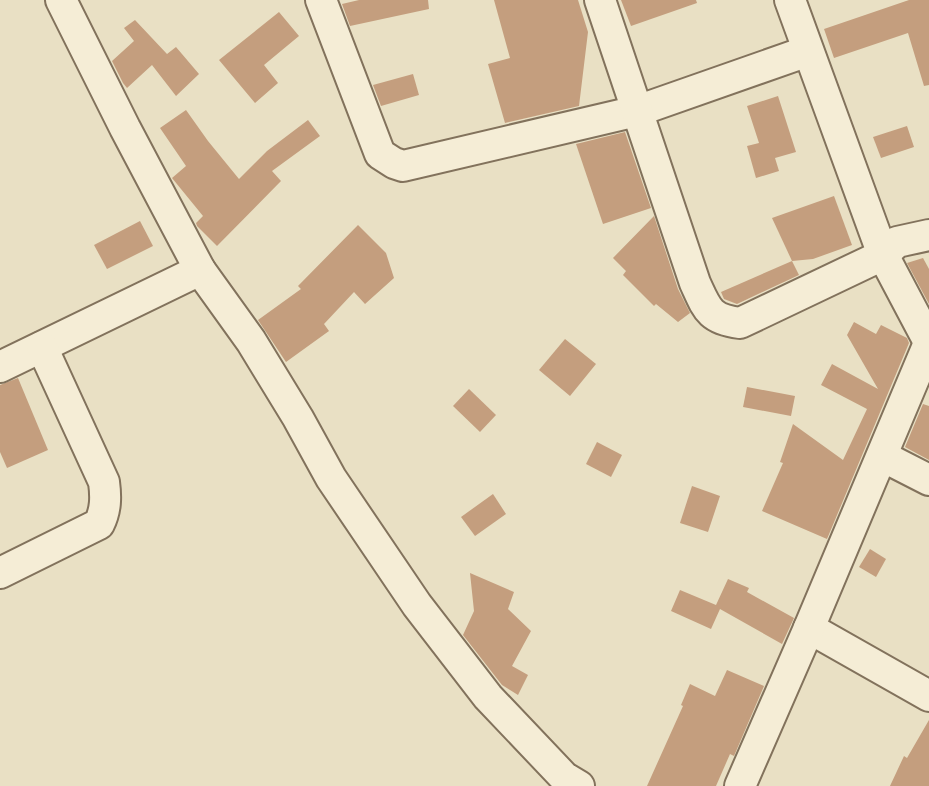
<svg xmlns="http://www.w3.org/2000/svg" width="929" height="786" font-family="Georgia,serif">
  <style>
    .building { fill: #c49e7e }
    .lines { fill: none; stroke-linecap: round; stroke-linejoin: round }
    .minor-casing { stroke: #82725c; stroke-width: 34 }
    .minor { stroke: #f5edd6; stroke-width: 30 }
  </style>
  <rect width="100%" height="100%" fill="#e9e0c4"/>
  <g class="building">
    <polygon points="359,0 428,0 429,9 350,26 342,4"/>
    <polygon points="494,0 578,0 588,32 579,106 505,123 488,64 510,58"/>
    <polygon points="621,0 696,0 697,3 631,26"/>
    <polygon points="909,0 929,0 929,85 924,86 908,33 834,58 824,29"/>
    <polygon points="279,12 299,36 264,65 278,83 255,103 219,60"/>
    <polygon points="135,20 167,54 176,47 199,74 176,96 152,65 127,88 123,83 112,61 134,41 124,28"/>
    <polygon points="413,74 419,95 381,106 373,85"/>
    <polygon points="778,96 796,152 775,158 779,171 756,178 747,146 759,143 747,106"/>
    <polygon points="186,110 208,141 239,179 267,151 308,120 320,136 272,171 281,181 217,246 197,226 196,223 203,216 172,178 186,166 160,128"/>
    <polygon points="907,126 914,147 881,158 873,137"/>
    <polygon points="625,132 651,208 603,224 576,144"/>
    <polygon points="834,196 852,245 813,259 792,261 772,218"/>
    <polygon points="654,216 678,289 690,313 678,322 656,304 654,306 623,275 626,271 613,258"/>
    <polygon points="140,221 153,246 107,269 94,245"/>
    <polygon points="358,225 386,253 394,278 365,304 354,292 324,324 329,331 286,362 258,320 301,289 298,286"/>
    <polygon points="923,258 929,269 929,304 907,263"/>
    <polygon points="792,261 799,275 737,304 724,299 721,292"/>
    <polygon points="854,322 876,334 881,325 907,338 909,343 827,539 762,511 783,463 780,462 793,424 843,460 867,409 821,385 832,364 878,389 847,335"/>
    <polygon points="565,339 596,364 570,396 539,370"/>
    <polygon points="18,378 48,450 7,468 0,452 0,385"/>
    <polygon points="747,387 795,396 791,416 743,407"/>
    <polygon points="469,389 496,415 480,432 453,406"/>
    <polygon points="923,404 929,406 929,460 905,447"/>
    <polygon points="597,442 622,455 611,477 586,464"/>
    <polygon points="692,486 720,496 708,532 680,523"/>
    <polygon points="493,494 506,514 475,536 461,517"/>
    <polygon points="870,549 886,559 876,577 859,567"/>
    <polygon points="470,573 514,592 508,609 531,631 512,666 528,675 518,695 502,685 463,635 474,611"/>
    <polygon points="728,579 749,588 747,592 794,618 782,644 720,609 711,629 671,611 680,590 716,605"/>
    <polygon points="727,670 764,686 734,756 730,754 716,786 647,786 683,706 681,705 690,684 715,696"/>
    <polygon points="929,720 929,786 890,786 904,756 907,758"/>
  </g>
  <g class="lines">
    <defs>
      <g id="minor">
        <polyline points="61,0 125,128 200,270 251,341 298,418 331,478 417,605 488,697 564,777 579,786"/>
        <polyline points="321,0 380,154 394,163 403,166 637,111 808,51"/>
        <path d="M600 0 695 283C707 309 709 319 740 323L883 255 897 242 929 235"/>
        <polyline points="790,0 883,255 929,342"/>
        <polyline points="0,367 200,270"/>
        <polyline points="882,456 929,480"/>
        <path d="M0 573 99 524C106 510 106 497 104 482L42 347"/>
        <polyline points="809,628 929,696"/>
        <polyline points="740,786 809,628 929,343"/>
      </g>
    </defs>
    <use href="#minor" class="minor-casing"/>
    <use href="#minor" class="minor"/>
  </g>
</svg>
